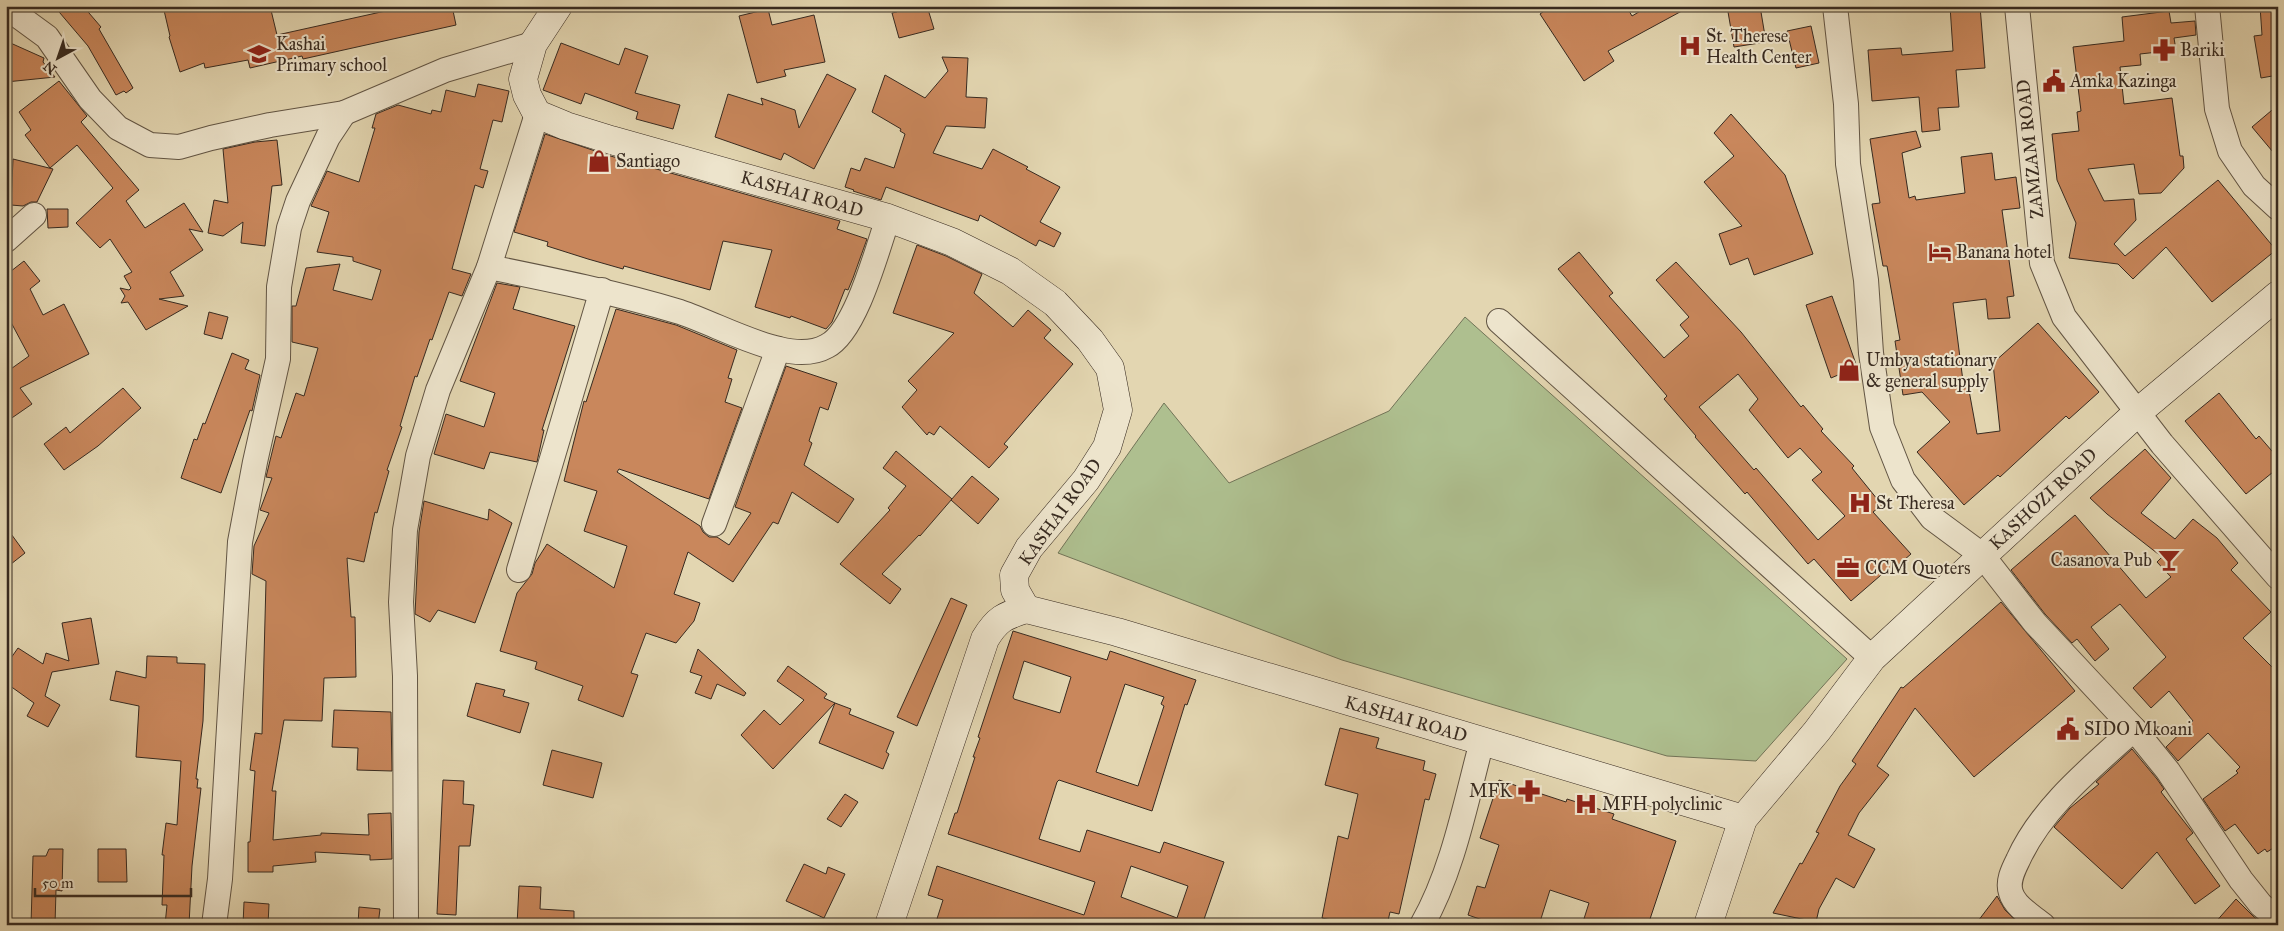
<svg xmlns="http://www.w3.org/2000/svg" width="2284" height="931" font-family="'IM FELL Great Primer',serif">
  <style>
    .green { fill: #aebf8f; stroke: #727458 }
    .building { fill: #c9875c; stroke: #372a20; fill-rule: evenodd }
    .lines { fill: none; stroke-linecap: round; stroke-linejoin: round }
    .street-casing { stroke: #625544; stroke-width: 26 }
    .secondary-casing { stroke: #372a20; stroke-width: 29 }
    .street { stroke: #ede4cc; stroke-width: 24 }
    .secondary { stroke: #ede4cc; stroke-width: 28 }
    .labels { text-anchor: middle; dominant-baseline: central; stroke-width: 4; stroke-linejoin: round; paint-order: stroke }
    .poi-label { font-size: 18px; fill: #372a20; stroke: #ede4cc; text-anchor: start }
    .street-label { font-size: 18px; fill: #372a20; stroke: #ede4cc }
  </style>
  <rect width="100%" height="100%" fill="#e3d6b1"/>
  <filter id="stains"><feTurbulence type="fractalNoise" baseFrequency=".004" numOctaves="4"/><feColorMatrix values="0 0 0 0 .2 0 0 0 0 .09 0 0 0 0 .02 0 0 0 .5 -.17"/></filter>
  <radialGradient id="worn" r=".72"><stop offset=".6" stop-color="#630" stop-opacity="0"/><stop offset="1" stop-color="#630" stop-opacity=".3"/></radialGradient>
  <polygon class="green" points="1465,317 1847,659 1756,761 1667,756 1342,660 1058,553 1164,403 1229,483 1389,411"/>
  <g class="building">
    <polygon points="54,6 83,6 101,27 99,29 133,88 126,93 124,91 116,95 88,46"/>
    <polygon points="163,6 270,6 277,35 408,6 452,6 456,25 303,59 302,56 250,68 248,60 205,68 204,63 180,72 169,37 170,36"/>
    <polygon points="895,6 927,6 934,29 899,38 892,13 897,12"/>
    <polygon points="1551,6 1626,6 1632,16 1649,6 1691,6 1608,51 1614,61 1584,81 1540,14"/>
    <polygon points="1727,6 1760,6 1766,42 1734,47"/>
    <polygon points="1950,6 1980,6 1985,68 1956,70 1959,107 1938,108 1940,130 1922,132 1919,97 1872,101 1868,50 1901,48 1902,55 1953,51"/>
    <polygon points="2260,6 2278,6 2278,75 2261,78 2254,36 2262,35"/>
    <polygon points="768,9 772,25 814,15 825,62 784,70 786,76 757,83 739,16"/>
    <polygon points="2169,11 2171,23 2195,21 2196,35 2174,38 2176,50 2140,54 2141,65 2120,67 2124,104 2172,98 2180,156 2183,156 2184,168 2161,193 2139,194 2134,164 2088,169 2104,201 2134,199 2136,220 2114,244 2125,256 2218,180 2276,250 2212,302 2166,247 2133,279 2118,264 2069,258 2076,223 2057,180 2052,134 2079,131 2077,112 2081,111 2073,47 2124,41 2122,17"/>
    <polygon points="1811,26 1819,63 1796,68 1787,31"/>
    <polygon points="6,41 44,58 43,62 55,77 6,82"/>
    <polygon points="561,43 619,65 625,48 648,56 635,93 680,105 673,129 636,119 638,112 585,93 581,104 543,90"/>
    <polygon points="942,57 968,58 966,97 987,98 985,128 946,126 933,153 982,169 993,149 1028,167 1026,169 1060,187 1040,222 1061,233 1054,247 1039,240 1036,246 980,215 978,221 886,187 881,200 853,191 854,190 845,187 851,168 860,171 865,158 894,168 905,134 900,131 901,129 872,112 885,75 925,98 948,71"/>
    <polygon points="827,74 856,89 814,169 784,153 781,160 715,137 728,94 763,105 761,98 795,110 799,128"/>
    <polygon points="59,81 87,116 81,122 139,190 126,201 145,228 184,203 203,232 189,229 203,250 170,272 184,296 159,299 188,306 146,330 128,302 121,303 125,296 120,288 129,290 131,288 124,276 132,272 110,239 100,248 76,223 113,188 77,145 50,168 25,135 31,130 19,112"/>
    <polygon points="478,84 509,91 502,122 493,120 480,169 488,171 483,188 475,185 452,269 471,274 462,296 449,292 432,340 430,339 417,377 415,376 400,426 402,427 387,470 389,471 377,513 375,512 364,562 347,558 351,617 355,617 356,677 324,678 322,721 284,720 272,791 276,791 273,840 321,835 321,833 369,835 368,814 391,813 392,859 370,860 370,855 315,852 316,862 273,866 273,872 248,872 248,842 250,842 255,771 250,770 255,733 262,734 266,581 252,574 254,546 269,513 260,510 272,478 266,477 276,436 281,438 296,393 304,396 318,348 292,342 292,306 296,306 306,268 340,264 333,290 372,300 381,270 353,261 353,257 317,252 329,212 311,206 327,171 359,182 375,128 372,128 376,114 398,105 431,114 432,110 441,112 446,90 475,97"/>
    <polygon points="2278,105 2278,158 2252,127"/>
    <polygon points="1731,114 1785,175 1813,254 1754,275 1748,258 1730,265 1719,234 1742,226 1704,182 1734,156 1714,133"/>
    <polygon points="1916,131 1921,147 1902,153 1909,198 1915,196 1916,200 1965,193 1961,157 1992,153 1995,180 2016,177 2020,208 2002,210 2014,296 2007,297 2010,318 1988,319 1986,299 1953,303 1964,389 1968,385 1977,434 2000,431 1993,363 2038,323 2099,392 2069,419 2066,416 2000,477 1998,475 1964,505 1917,452 1950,422 1922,392 1903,395 1895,341 1900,340 1887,266 1883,266 1872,204 1880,203 1870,139"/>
    <polygon points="545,134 607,155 840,221 837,229 867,239 853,278 848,290 845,289 832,322 826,329 791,316 790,318 755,307 772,250 723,241 710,290 624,266 623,269 588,259 547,246 548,242 514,232"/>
    <polygon points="277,140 282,185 272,186 265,246 241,243 243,222 223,236 208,233 214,200 228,203 223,149 255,142"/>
    <polygon points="13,159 53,169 37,202 31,202 23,206 11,205"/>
    <polygon points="47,209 68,209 68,227 48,228"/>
    <polygon points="917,245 946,256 982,274 974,293 1013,327 1028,310 1051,330 1044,338 1073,364 1004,444 1008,447 989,468 940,426 934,435 929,432 927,435 902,407 917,390 908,381 954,333 893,313"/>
    <path d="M1579 252 1613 293 1609 296 1664 358 1689 336 1680 325 1689 317 1656 280 1676 262 1741 332 1801 407 1803 405 1823 429 1821 431 1854 466 1852 468 1882 505 1873 512 1911 554 1890 572 1888 569 1851 601 1814 559 1808 564 1747 492 1745 494 1695 437 1696 436 1664 399 1667 396 1558 269ZM1738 374 1758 399 1749 410 1788 458 1800 448 1822 472 1812 480 1845 516 1818 540 1756 468 1754 470 1699 407Z"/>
    <polygon points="24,261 40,281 30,289 43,315 64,304 89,354 20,388 32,404 6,422 6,369 8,371 29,356 6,313 6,275"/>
    <polygon points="497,283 520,287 513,309 575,326 542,430 544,430 537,462 490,452 484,469 434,454 446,414 484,427 495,393 460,381"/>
    <polygon points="1832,296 1857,367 1831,378 1806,305"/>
    <polygon points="616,309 676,325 737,350 728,378 732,379 725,402 742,408 709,499 619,469 617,472 700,526 703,532 709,537 717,537 729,545 751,513 735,507 786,366 837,383 828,410 820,407 809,441 812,443 804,465 854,499 838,523 792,492 778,524 773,522 733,582 688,552 674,594 700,603 694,621 676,643 646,633 631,673 638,675 623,717 578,700 583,686 535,669 537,662 500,651 517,593 532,574 535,563 547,544 614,588 627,546 584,531 597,491 564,481 584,401 586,402"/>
    <polygon points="209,312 228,317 222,339 204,334"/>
    <polygon points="232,353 249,360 245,369 260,375 252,411 250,410 221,493 181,478 194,439 197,440 203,423 205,424"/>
    <polygon points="123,388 141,408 98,446 64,470 44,444 66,427 70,433"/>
    <polygon points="2219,393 2256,439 2259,436 2278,458 2278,468 2246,494 2185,421"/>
    <polygon points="2145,449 2171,478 2141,513 2175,539 2193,519 2217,538 2238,563 2231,570 2271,612 2243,638 2278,673 2278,845 2267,852 2265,849 2258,854 2235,824 2225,831 2203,799 2238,773 2236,771 2240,767 2208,733 2178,761 2166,747 2193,721 2169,691 2151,708 2133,688 2166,657 2120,604 2091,627 2109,649 2095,661 2077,639 2072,643 2045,614 2011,570 2075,515 2146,598 2171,577 2157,562 2162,557 2107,514 2090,498"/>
    <polygon points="896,451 952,499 920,536 919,535 882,574 901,589 890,604 840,564 890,510 888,508 906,486 883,468"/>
    <polygon points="972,476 999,499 978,524 951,500"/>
    <polygon points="424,501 488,520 489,509 512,523 475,623 438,610 430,622 415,614 419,532"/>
    <polygon points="6,527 25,553 6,568"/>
    <polygon points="951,598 967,605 917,726 897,717"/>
    <polygon points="2001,602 2075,691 1974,777 1915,708 1877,766 1889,775 1859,813 1848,835 1875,849 1854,888 1836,878 1819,909 1816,922 1773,913 1800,863 1802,864 1819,833 1816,832 1840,786 1856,764 1852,761 1901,687 1903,688"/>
    <polygon points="91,618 99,664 52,672 45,696 60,705 48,727 27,716 34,703 6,683 6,665 18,648 43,664 46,653 69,661 62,623"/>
    <path d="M1013 631 1107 660 1110 651 1196 680 1187 705 1185 704 1152 811 1059 780 1057 782 1039 839 1080 852 1087 830 1160 853 1164 842 1224 862 1202 925H935L943 900 928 895 937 866 1084 915 1095 882 948 834 955 813H957L975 757H973L980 738 978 737ZM1024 661 1071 677 1060 713 1014 699 1013 697ZM1125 684 1164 697 1161 704 1164 706 1138 786 1096 772ZM1131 866 1188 886 1177 918 1121 897Z"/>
    <polygon points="698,649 746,693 744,696 717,684 711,699 695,693 702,676 690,672"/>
    <polygon points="147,656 177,657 177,663 205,664 203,721 196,779 198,779 197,788 201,788 192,866 189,925 165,925 167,905 162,905 164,855 162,855 166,823 177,825 181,761 136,757 139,706 110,700 116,671 146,678"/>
    <polygon points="788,666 827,694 824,698 835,703 773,769 741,735 764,710 780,725 804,700 777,681"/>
    <polygon points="476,683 505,690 503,696 529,703 520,733 467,716"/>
    <polygon points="835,703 851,709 849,714 894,732 886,752 889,754 883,769 819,743"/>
    <polygon points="334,710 391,712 392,771 357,770 358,748 332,747"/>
    <polygon points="1340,728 1379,738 1376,748 1425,761 1423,770 1436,774 1429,800 1425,799 1399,914 1390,912 1387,925 1345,925 1345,923 1322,918 1338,836 1348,839 1358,794 1325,785"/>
    <polygon points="2132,749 2157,779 2164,789 2161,792 2193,833 2186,839 2220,886 2195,904 2157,852 2122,889 2054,827 2070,808 2099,784 2096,782"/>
    <polygon points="552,750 602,763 593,798 543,785"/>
    <polygon points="443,780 464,781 463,804 474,805 470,846 459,846 456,915 437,914"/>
    <polygon points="1499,780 1566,802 1567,799 1614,814 1612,819 1676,841 1648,925 1582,925 1589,903 1550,890 1539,925 1497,925 1468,915 1477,886 1485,888 1499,845 1480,838"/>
    <polygon points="845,794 858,802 841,827 827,819"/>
    <polygon points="49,849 63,849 62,891 56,890 55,925 31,925 33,856 46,856"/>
    <polygon points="98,849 126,849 127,882 98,882"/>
    <polygon points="804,864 826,874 828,867 845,874 824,918 786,901"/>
    <polygon points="519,886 541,887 540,909 574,911 574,925 517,925"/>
    <polygon points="1997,896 2005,910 2020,925 1975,925"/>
    <polygon points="2236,899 2252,915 2263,925 2213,925"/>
    <polygon points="244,902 269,904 268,925 243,925"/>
    <polygon points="359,907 380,909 378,925 358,925"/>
  </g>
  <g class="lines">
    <defs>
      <g id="street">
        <polyline points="1835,6 1846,104 1848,164 1866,280 1871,353 1882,427 1903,480 1932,518 1982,555 2035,623 2134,729 2168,771 2241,880 2261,905 2278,919"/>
        <polyline points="2017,6 2042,263 2064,317 2162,444 2278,577"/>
        <polyline points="2207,6 2217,109 2230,151 2254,186 2278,208"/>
        <polyline points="6,7 47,37 90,99 118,128 150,145 179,147 211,138 270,125 344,113 445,70 533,44"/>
        <polyline points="6,240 34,215"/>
        <path d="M489 267C553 280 617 293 680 312 712 323 747 342 779 349 795 353 813 354 827 346 856 331 877 250 888 218"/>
        <polyline points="1499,321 1872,658"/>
        <polyline points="714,524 778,349"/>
        <polyline points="519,570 602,290"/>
        <polyline points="214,925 220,879 240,542 255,462 278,359 279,287 289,228 298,201 328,137 344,113"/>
        <polyline points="406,925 405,676 401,602 405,530 418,456 438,390 489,267 537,114"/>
        <path d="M1422 925C1453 871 1466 801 1482 741"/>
        <path d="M2043 925C2032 916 2015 907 2011 893 2007 882 2013 870 2018 860 2042 807 2091 768 2134 729"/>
      </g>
      <g id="secondary">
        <polyline points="558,6 533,44 523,79 527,95 537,114 566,126 611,140 888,218 952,242 1010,271 1055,303 1090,340 1110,368 1118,410 1107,447 1086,480 1029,548 1014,575 1015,590 1026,609 1117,632 1743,819"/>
        <path d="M889 925 985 639C997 619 1004 616 1026 609"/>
        <polyline points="1708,925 1743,819 1817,731 1872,658 2138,412 2278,295"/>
      </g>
    </defs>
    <use href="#street" class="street-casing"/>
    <use href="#secondary" class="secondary-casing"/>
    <use href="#street" class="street"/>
    <use href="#secondary" class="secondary"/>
  </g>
  <defs>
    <symbol id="hospital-bare" viewBox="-9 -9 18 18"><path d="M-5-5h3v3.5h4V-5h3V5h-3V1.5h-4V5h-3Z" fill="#8f2418" stroke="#ede4cc" stroke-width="2.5" paint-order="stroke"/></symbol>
    <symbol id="pharmacy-bare" viewBox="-9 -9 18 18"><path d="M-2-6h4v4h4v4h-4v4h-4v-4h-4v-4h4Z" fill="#8f2418" stroke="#ede4cc" stroke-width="2.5" paint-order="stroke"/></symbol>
    <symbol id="school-bare" viewBox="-9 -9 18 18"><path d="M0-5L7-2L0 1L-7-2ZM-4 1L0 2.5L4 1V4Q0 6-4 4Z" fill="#8f2418" stroke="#ede4cc" stroke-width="2.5" paint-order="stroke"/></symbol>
    <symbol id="civic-bare" viewBox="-9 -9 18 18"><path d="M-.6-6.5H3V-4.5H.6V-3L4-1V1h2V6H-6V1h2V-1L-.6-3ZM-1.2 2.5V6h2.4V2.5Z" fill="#8f2418" stroke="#ede4cc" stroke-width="2.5" paint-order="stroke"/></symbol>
    <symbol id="shop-bare" viewBox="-9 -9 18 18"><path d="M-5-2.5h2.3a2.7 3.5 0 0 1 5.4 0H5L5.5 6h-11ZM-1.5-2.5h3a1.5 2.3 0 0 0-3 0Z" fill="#8f2418" stroke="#ede4cc" stroke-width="2.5" paint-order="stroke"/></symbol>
    <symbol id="hotel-bare" viewBox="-9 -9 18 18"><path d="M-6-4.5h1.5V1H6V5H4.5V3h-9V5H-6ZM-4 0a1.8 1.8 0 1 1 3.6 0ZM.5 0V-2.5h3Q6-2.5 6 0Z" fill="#8f2418" stroke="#ede4cc" stroke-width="2.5" paint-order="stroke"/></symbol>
    <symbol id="bar-bare" viewBox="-9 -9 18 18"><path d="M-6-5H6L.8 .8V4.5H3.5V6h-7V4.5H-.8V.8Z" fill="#8f2418" stroke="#ede4cc" stroke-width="2.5" paint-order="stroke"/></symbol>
    <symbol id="office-bare" viewBox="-9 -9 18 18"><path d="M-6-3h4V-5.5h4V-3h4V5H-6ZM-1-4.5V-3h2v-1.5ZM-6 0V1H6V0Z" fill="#8f2418" stroke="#ede4cc" stroke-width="2.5" paint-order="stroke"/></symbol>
  </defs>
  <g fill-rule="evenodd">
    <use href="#hospital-bare" x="1674" y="30" width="32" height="32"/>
    <use href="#pharmacy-bare" x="2148" y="34" width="32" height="32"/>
    <use href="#school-bare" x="243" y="38" width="32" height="32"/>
    <use href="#civic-bare" x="2038" y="65" width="32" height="32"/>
    <use href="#shop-bare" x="583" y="145" width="32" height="32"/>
    <use href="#hotel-bare" x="1924" y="236" width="32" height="32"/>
    <use href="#shop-bare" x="1833" y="354" width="32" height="32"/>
    <use href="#hospital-bare" x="1844" y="487" width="32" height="32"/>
    <use href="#bar-bare" x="2153" y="544" width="32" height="32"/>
    <use href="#office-bare" x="1832" y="552" width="32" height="32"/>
    <use href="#civic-bare" x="2052" y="713" width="32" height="32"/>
    <use href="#pharmacy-bare" x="1513" y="775" width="32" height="32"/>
    <use href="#hospital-bare" x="1570" y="788" width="32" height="32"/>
  </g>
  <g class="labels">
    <g class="poi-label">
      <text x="1706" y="36">St. Therese<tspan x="1706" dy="21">Health Center</tspan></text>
      <text x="276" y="44">Kashai<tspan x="276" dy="21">Primary school</tspan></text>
      <text x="2180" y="50">Bariki</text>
      <text x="2070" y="81">Amka Kazinga</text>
      <text x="616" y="161">Santiago</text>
      <text x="1956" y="252">Banana hotel</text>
      <text x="1866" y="360">Umbya stationary<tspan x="1866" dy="21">&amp; general supply</tspan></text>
      <text x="1876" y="503">St Theresa</text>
      <text x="2152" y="560" text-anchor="end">Casanova Pub</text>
      <text x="1865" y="568">CCM Quoters</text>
      <text x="2084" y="729">SIDO Mkoani</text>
      <text x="1512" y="791" text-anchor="end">MFK</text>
      <text x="1602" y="804">MFH polyclinic</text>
    </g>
    <g class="street-label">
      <text transform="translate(2030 149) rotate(-96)">ZAMZAM ROAD</text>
      <text transform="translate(802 194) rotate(16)">KASHAI ROAD</text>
      <text transform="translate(2043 499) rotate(-43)">KASHOZI ROAD</text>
      <text transform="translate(1060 512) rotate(-54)">KASHAI ROAD</text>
      <text transform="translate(1406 719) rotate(16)">KASHAI ROAD</text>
    </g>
  </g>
  <rect width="2284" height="931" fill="none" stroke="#e3d6b1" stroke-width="25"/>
  <rect x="8" y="8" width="2269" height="916" fill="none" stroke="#372a20" stroke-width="2.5"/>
  <rect x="12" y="12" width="2259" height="906" fill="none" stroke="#372a20"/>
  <g transform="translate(58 58) rotate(220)" stroke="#ede4cc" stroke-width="4" paint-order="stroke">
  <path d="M0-4L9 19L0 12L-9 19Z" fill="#372a20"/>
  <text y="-8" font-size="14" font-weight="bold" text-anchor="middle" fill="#372a20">N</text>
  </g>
  <path d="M35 888v8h156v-8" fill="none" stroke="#372a20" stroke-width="2.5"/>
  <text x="42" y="888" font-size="15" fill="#372a20" stroke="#ede4cc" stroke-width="4" paint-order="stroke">50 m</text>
  <rect width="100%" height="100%" filter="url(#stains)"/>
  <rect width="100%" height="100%" fill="url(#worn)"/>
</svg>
